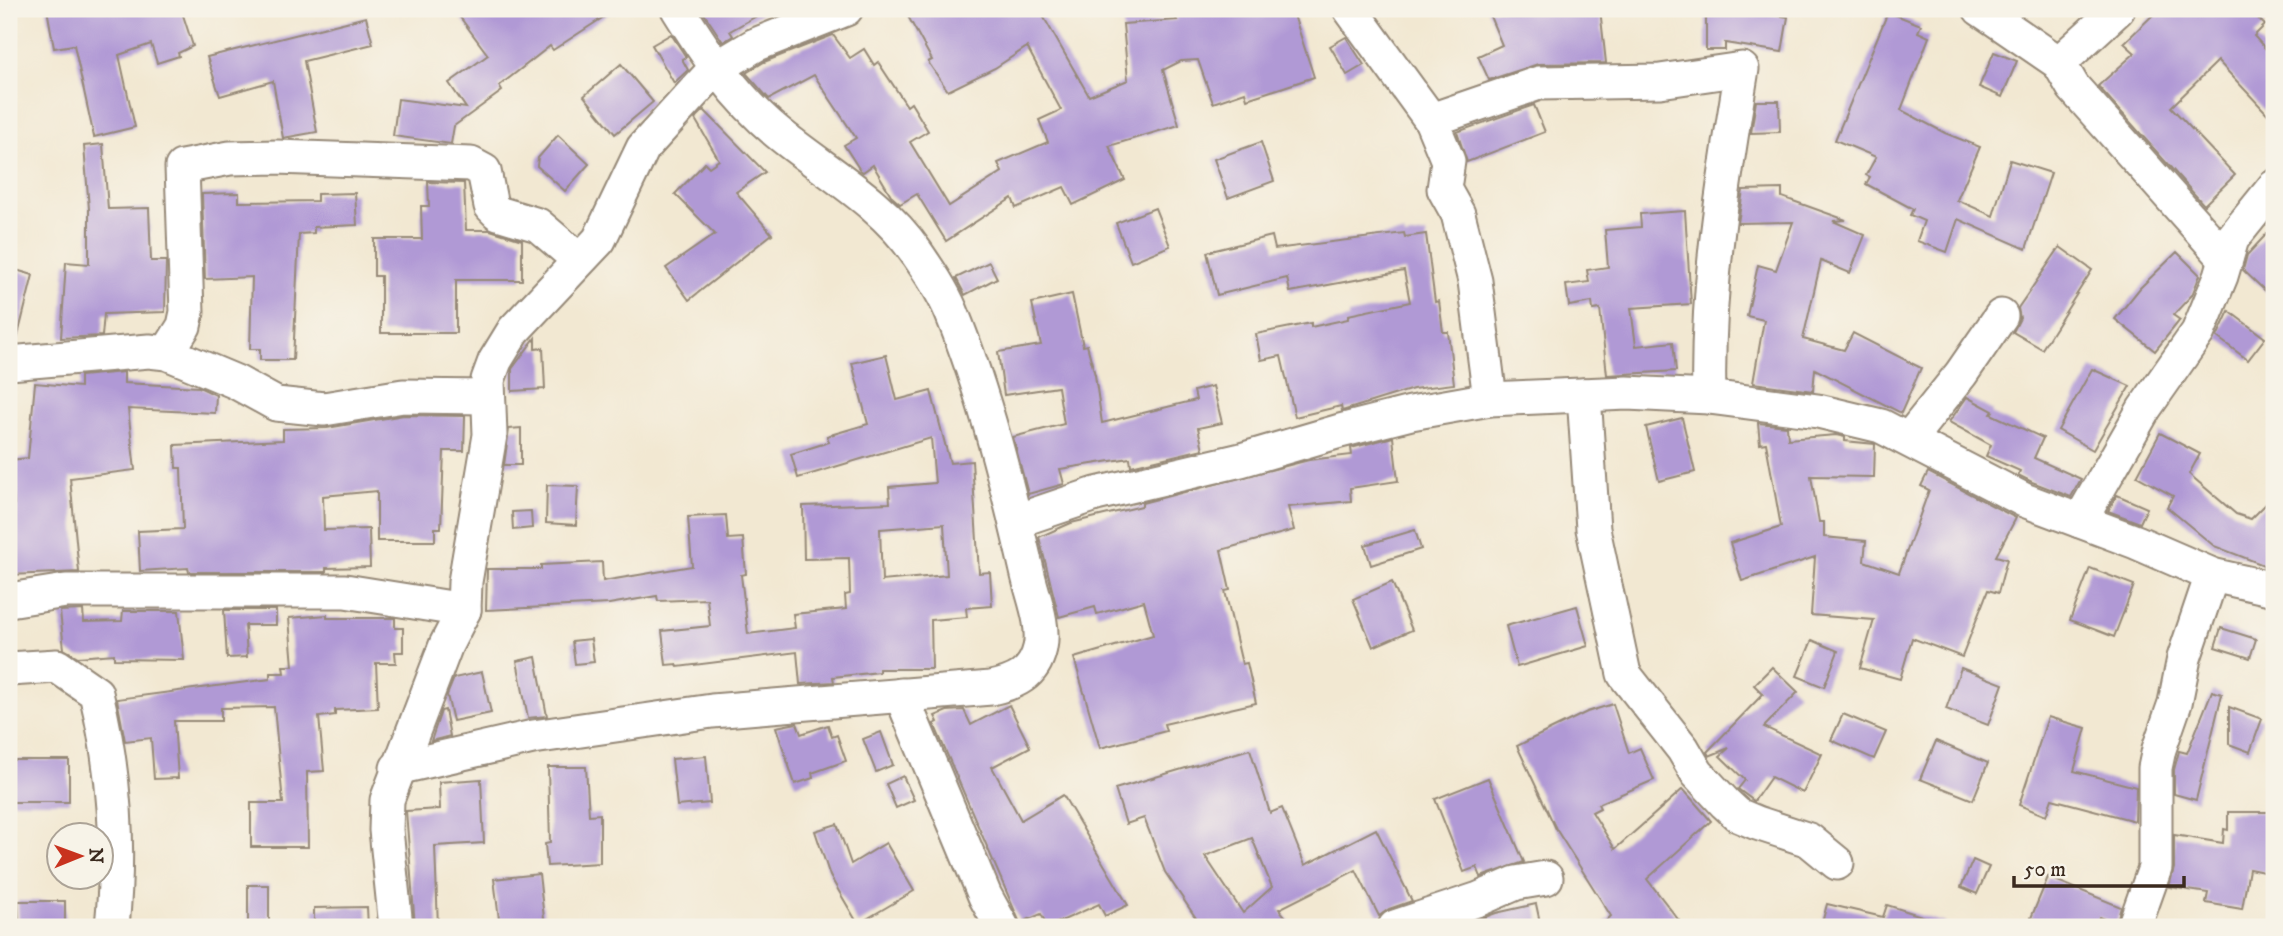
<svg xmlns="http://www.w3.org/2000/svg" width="2283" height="936" font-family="'IM FELL DW Pica',serif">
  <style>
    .building { fill: #b099d5; fill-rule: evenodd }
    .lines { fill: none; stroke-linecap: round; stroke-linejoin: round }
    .minor-casing { stroke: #968978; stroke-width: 37 }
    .minor { stroke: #fff; stroke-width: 33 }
  </style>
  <rect width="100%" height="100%" fill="#f7f3e8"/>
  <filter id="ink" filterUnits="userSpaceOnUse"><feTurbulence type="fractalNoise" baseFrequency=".0143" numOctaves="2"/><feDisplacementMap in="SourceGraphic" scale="14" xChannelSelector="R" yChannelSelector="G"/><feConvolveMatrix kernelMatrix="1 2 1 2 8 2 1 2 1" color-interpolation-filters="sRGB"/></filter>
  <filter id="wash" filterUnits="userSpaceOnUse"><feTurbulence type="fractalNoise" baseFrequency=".00686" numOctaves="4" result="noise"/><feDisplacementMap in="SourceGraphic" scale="28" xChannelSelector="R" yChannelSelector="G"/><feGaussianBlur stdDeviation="1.57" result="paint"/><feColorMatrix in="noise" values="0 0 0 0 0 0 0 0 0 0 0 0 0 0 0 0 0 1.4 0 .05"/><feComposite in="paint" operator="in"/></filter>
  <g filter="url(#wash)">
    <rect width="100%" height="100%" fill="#f2e8d2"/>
    <g id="blocks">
      <g class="building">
        <polygon points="47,9 181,9 193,46 178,53 179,56 157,63 151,44 119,55 135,127 94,137 74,45 54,48"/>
        <polygon points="454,9 616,9 553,50 550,46 499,86 502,91 454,126 451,144 393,136 398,99 466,108 449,83 488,55"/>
        <polygon points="701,9 769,9 730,31 733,36 723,42"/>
        <polygon points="904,9 1039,9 1089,96 1128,80 1123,24 1177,20 1172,9 1292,9 1314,77 1247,99 1245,92 1213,103 1198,60 1181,61 1163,70 1179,125 1109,146 1125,180 1073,205 1064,187 1016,208 1012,198 946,241 917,194 900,204 892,197 873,165 863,172 860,170 844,145 856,138 814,75 769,99 746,73 764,62 833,35 850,58 864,49 874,65 878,62 907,106 911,103 928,131 910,142 949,206 1002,172 998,163 1048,142 1039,120 1061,110 1027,47 995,68 948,91 928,62 932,60"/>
        <polygon points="1487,9 1600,9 1606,63 1538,64 1489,80 1478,56 1502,45"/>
        <polygon points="1706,9 1740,9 1788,17 1782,52 1725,43 1725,50 1706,50"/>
        <polygon points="2159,9 2248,9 2265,25 2254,36 2274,58 2274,121 2218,61 2171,107 2235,175 2204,205 2098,86 2135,53 2124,43"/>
        <polygon points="1888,12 1921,25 1918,32 1929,37 1901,110 1945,133 1980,147 1957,200 1993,216 2010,160 2051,173 2026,249 1958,219 1947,252 1917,241 1924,221 1910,215 1913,209 1866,184 1870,177 1866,175 1876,157 1835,140"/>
        <polygon points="366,17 373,44 304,61 317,132 283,138 273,81 220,96 207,57"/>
        <polygon points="671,34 686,57 682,59 688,70 674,83 652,45"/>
        <polygon points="1346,37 1364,65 1347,75 1330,46"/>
        <polygon points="1994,52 2017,61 2002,97 1979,87"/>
        <polygon points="621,64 653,102 615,134 584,96"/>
        <polygon points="1756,101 1779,101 1780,132 1751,133"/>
        <polygon points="1534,105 1545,132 1467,162 1457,132"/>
        <polygon points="704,110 765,172 736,192 772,234 689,300 666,268 715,234 675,194 705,163 709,167 719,160 695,119"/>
        <polygon points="558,135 589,164 565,191 537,166 538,158"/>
        <polygon points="1261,142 1274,181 1228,198 1214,159"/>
        <polygon points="103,144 108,209 149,208 151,261 166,261 165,312 104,314 102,336 61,338 66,262 89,264 89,209 84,146"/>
        <polygon points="428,182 464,183 466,230 490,230 522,240 522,280 456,280 456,333 381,333 381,276 374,276 374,239 422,239 421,206 429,206"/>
        <polygon points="1782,189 1782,197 1846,220 1833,221 1865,235 1850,273 1821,261 1803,339 1844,350 1853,333 1921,368 1901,413 1815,369 1813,391 1753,383 1764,320 1747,316 1758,265 1776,270 1793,222 1738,223 1743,190"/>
        <polygon points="239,193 239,202 317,201 317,194 355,193 357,225 314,227 314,233 299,234 293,360 260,360 260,349 250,349 252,277 205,279 202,194"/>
        <polygon points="1155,208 1170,246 1131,262 1116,223"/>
        <polygon points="1685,211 1691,304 1631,308 1636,346 1673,342 1676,371 1607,375 1600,309 1593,310 1592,302 1569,306 1566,285 1589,282 1587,270 1608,267 1605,230 1641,227 1640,214"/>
        <polygon points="2274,226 2274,299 2243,270 2247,255"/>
        <polygon points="1404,233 1405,237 1426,234 1435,302 1439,301 1443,332 1448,332 1454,384 1413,389 1342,411 1341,406 1295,417 1281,356 1261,360 1256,334 1311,323 1311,327 1348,319 1348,315 1410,302 1404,271 1290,292 1287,278 1217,295 1207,252 1272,236 1275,249"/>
        <polygon points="2060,247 2092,270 2042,349 2013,332 2020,318 2018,308"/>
        <polygon points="2177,252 2200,275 2192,295 2173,315 2180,320 2155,351 2115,319 2140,288"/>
        <polygon points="989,262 997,278 965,295 956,278"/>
        <polygon points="9,268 33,275 16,343 9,344"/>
        <polygon points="1072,294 1083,346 1087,345 1095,375 1102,423 1196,400 1194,391 1213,386 1222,423 1198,428 1203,449 1131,466 1130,458 1060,469 1064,484 1028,494 1013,437 1064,424 1058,387 1004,395 998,352 1041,345 1032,303"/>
        <polygon points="2229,311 2265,338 2248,360 2217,337"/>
        <polygon points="535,338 535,349 543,348 545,389 512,391 512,369"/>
        <path d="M886 355 897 400 931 391 950 463 972 461 979 573 990 572 992 606 966 608 967 617 931 620 932 669H879V672L833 677 834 682 800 684 797 652 678 667 677 664 666 665 662 631 710 626 707 599 658 601 657 596 609 604 486 610 487 569H541V565L602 562 603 581 692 566 688 517 726 515 728 539 743 538 746 574 741 575 748 634 795 628 793 614 846 609 845 595 850 594 849 558 804 559 803 506 890 503 889 487 935 483 931 438 798 478 791 454 829 442 827 436 868 424 852 363ZM944 524 947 575 882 581 880 529Z"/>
        <polygon points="2092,369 2130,386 2093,450 2058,430"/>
        <polygon points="124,372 124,383 199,387 216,395 215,413 128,409 135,470 70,478 79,572 9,575 9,505 14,504 10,460 28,458 35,383 80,387 80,376"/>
        <polygon points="1967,397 1993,411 1991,414 2043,438 2034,458 2081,479 2071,497 2032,482 2018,475 2020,471 1986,456 1991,445 1949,422"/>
        <polygon points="404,415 465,416 464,451 444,451 441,528 435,528 435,541 377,541 377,491 323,496 324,530 369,529 370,567 326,568 326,572 189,572 188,568 140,571 138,531 183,529 181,468 176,468 175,445 283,440 283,429 327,428"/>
        <polygon points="1682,418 1695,472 1659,481 1646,427"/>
        <polygon points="1758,423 1787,426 1788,439 1836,435 1845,437 1845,441 1875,444 1874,477 1811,476 1819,522 1824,522 1824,537 1866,541 1864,561 1899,573 1929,490 1921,486 1928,472 2016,518 1996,556 2007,559 1998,593 1988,590 1962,657 1912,638 1900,679 1860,668 1874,620 1811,615 1815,557 1742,581 1730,543 1781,527 1766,443 1760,444"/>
        <polygon points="521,428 521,465 504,465 509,429"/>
        <polygon points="2160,433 2200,454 2189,474 2236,514 2251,519 2274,496 2274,569 2214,546 2167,507 2173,496 2137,476"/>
        <polygon points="1393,437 1398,481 1350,488 1351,501 1288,507 1294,530 1221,550 1230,590 1225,591 1242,664 1247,663 1256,703 1164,724 1166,731 1100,748 1074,658 1153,635 1144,601 1097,614 1095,607 1059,617 1039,537 1071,523 1142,506 1142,503 1309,460 1352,455 1351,448"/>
        <polygon points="547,485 578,486 576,525 546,523"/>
        <polygon points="2117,495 2147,508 2140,523 2108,511"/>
        <polygon points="531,511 532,528 513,530 512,512"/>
        <polygon points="1415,530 1421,549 1371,565 1365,545"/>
        <polygon points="2090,568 2134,585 2114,637 2070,620"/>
        <polygon points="1392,582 1412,630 1373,647 1353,599"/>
        <polygon points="1577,606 1588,646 1517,667 1506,626"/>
        <polygon points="83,610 84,622 122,621 123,611 179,611 184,660 114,659 114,654 78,657 64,649 60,611"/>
        <polygon points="224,610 276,610 276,625 245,625 247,657 227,658"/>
        <polygon points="327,615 327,618 395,618 395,628 403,628 403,652 395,652 396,663 376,663 378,708 335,710 335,715 319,717 324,771 307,772 308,847 251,847 251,803 283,803 274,707 221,708 221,721 174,721 178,778 154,779 151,738 125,741 117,699 270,679 270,673 284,673 283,666 293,666 289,618"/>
        <polygon points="2221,628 2256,639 2250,658 2215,647"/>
        <polygon points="591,639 594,662 575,664 572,641"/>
        <polygon points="1812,640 1838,651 1824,687 1797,676"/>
        <polygon points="536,657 547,716 528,718 517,661"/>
        <polygon points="1772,667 1798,692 1764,727 1822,754 1803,793 1771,777 1754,801 1738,789 1745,780 1720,756 1729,748 1709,756 1707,752 1763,694 1754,685"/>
        <polygon points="1961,668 2003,684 1988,725 1946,709"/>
        <polygon points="482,672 491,713 453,721 447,695 454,678"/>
        <polygon points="2212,691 2222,694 2196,800 2174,794 2174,770 2179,751 2187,753"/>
        <polygon points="1613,704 1629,753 1640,748 1654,780 1598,804 1600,808 1592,812 1615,849 1683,789 1711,821 1647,879 1684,927 1600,927 1611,916 1556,829 1517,746 1587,712"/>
        <polygon points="1009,705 1030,747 992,767 1021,820 1063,795 1128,905 1105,916 1099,904 1048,927 1041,914 1020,923 934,724 938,722 935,716 947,711 964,710 971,725"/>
        <polygon points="2229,707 2262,719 2250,752 2229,744"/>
        <polygon points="445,710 450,736 431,741 441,711"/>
        <polygon points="1843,714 1886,732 1874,759 1831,740"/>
        <polygon points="2048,717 2086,728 2074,771 2136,787 2135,821 2052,799 2046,816 2019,805"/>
        <polygon points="797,723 801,734 828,725 832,737 837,735 846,761 812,773 813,778 795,784 776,727"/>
        <polygon points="881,732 893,765 876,772 863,739"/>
        <polygon points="1936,741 1988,763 1973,800 1920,779"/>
        <path d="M1250 749 1270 813 1282 808 1305 865 1376 829 1412 901 1389 909 1379 916 1356 870 1279 909 1294 927H1202L1165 872 1144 818 1126 824 1115 789ZM1252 838 1272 887 1243 913 1205 856Z"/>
        <polygon points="706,756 710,803 677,806 672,759"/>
        <rect x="9" y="760" width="60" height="42"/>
        <polygon points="548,767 586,767 589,815 600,814 600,863 547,866 545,844 550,843"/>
        <polygon points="903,776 914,800 896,808 886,784"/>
        <polygon points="1488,778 1524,862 1481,877 1477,867 1464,872 1435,799"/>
        <polygon points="481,779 484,843 435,846 438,927 415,927 406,811 440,809 439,782"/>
        <polygon points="2228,812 2274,812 2274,874 2249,869 2242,909 2206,903 2208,893 2169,887 2174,868 2174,835 2223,843 2224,829 2228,830"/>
        <polygon points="837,824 851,864 886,843 914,891 858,924 830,876 815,831"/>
        <polygon points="1973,860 1989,867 1977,894 1961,887"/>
        <polygon points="539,874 545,927 500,927 494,879"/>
        <polygon points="2048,877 2121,907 2116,924 2099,917 2095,927 2055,927 2031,918"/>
        <rect x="248" y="885" width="21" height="42"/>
        <polygon points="18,901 65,901 65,927 19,927"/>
        <polygon points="1536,904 1541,927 1466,927 1466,924 1496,913"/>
        <polygon points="1827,904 1883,917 1887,905 1944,923 1944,927 1821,927"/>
        <polygon points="367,907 368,927 314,927 314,908"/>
      </g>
    </g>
  </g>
  <g filter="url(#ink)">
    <use href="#blocks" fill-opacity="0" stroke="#968978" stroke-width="2"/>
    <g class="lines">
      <defs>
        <g id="minor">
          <polyline points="1350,9 1431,120 1448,161 1444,189 1458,214 1475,281 1490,399"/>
          <polyline points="1980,9 2059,63"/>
          <polyline points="2118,9 2059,63 2073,87 2226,259"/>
          <path d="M1431 120 1539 83 1660 81 1742 69C1724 178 1706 287 1709 397"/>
          <polyline points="167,353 184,326 187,312 182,167 230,158 277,157 471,164 484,171 491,206 498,213 538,225 579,260"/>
          <polyline points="9,363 149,351 167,353 236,382 276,404 324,409 403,396 488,397"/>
          <polyline points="1584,395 1593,529 1624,674 1683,749 1697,773 1725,803 1738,815 1757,823 1809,840 1837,863"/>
          <polyline points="1909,439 1961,374 2001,316"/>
          <polyline points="1016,521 1096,494 1241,460 1340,431 1411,413 1490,399 1627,393 1709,397 1818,411 1881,426 2024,500 2136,542 2212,575 2274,589"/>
          <polyline points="2080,521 2144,409 2198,332 2221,276 2232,239 2274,187"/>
          <polyline points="9,600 66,591 345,591 464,610"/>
          <path d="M9 669 57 666 96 693C115 773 120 846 112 927"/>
          <polyline points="901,695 985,896 1002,927"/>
          <path d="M397 768 533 737 712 711 991 688C1015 683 1034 675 1040 648 1045 625 1033 597 1028 575 1008 488 985 394 951 311 942 290 929 271 916 252 881 201 824 171 777 132 735 97 706 54 678 9"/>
          <polyline points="396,927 386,830 387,800 446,645 464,610 465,582 490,435 488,380 495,361 514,330 599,240 643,148 715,69 755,45 846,9"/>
          <polyline points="1395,927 1479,899 1516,883 1546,878"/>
          <polyline points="2134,927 2155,868 2155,768 2159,749 2175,703 2184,658 2212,575"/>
        </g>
      </defs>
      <use href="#minor" class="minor-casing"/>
      <use href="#minor" class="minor"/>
    </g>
  </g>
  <rect width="2283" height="936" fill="none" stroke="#f7f3e8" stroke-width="35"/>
  <g transform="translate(80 856) rotate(89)"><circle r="33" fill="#f7f3e8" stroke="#aca397" stroke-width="2"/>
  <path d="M0-5L12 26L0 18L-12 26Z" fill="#c8321e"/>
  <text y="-10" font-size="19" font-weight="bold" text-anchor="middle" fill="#3b2a1e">N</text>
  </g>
  <path d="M2014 876v10h170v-10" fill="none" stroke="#3b2a1e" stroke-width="3.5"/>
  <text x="2024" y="876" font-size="21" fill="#3b2a1e" stroke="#f7f3e8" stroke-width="5" paint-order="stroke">50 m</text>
</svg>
